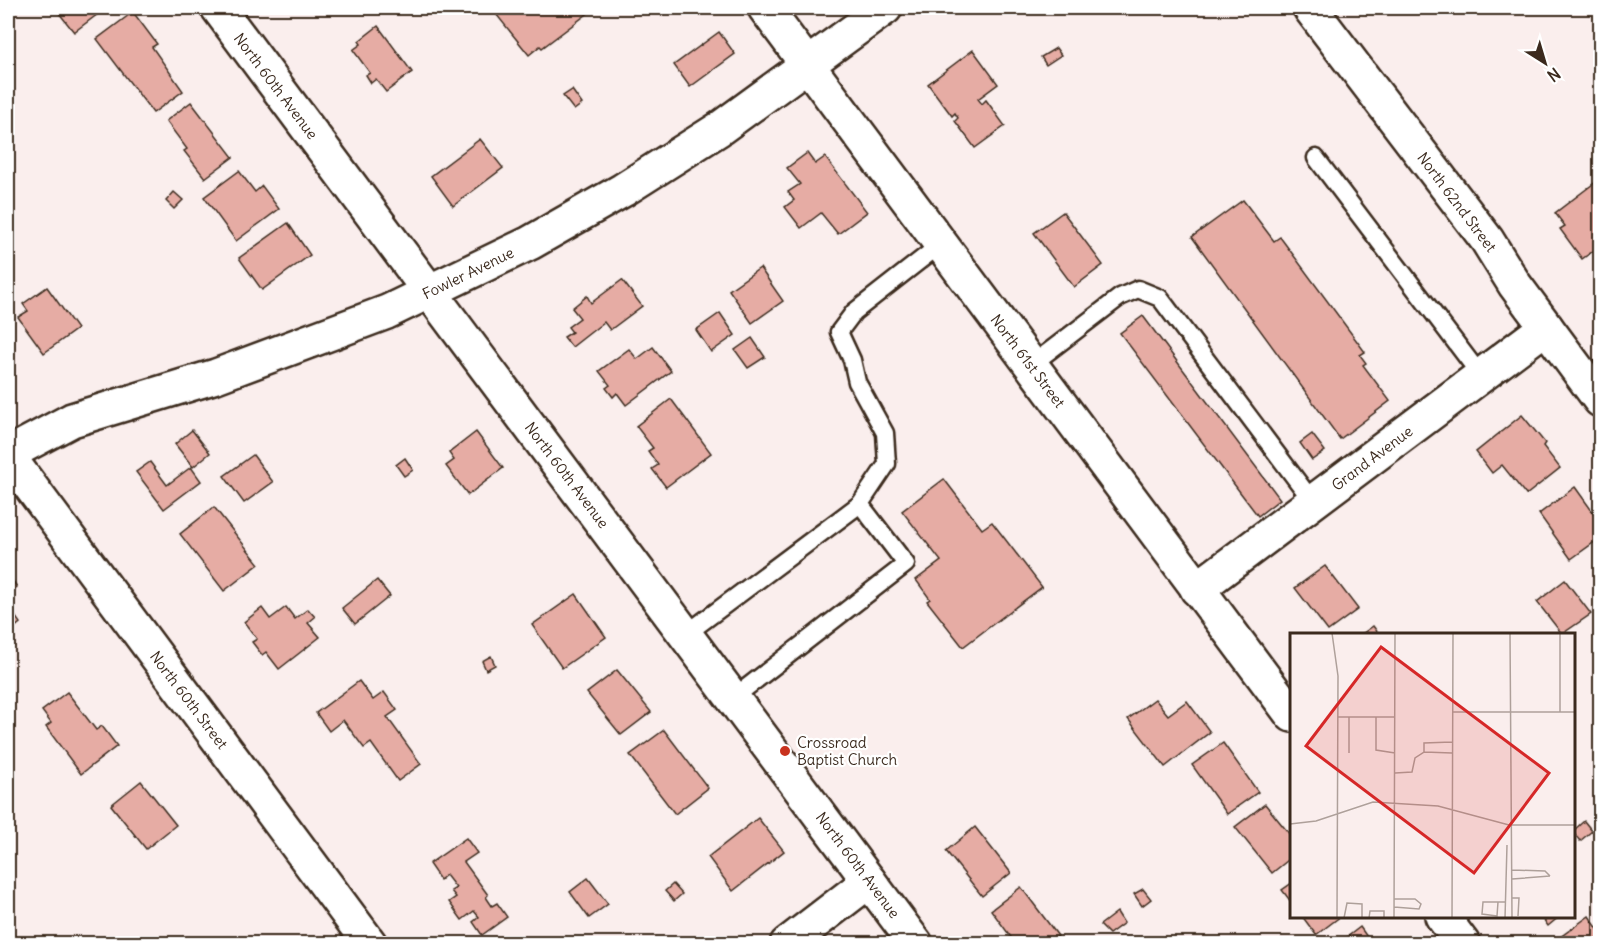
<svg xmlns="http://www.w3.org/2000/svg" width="1608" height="951" font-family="Delius,sans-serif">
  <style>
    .building { fill: #e6aca4; stroke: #3b2a1e; stroke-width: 1.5 }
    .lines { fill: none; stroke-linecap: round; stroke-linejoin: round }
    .lane-casing { stroke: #3b2a1e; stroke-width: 21 }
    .street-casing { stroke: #3b2a1e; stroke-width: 38 }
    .secondary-casing { stroke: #3b2a1e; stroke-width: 38 }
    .lane { stroke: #fff; stroke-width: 16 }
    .street { stroke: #fff; stroke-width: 33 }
    .secondary { stroke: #fff; stroke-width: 33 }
    .poi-dot { fill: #c8321e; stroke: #fff; stroke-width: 2 }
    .labels { text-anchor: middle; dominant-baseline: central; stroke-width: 4.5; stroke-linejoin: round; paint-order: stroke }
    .street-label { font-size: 15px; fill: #3b2a1e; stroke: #fff }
    .poi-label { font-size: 15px; fill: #3b2a1e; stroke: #fff; text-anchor: start }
    .inset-road { fill: none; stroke: #aea09a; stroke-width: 1.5 }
    .view { fill: #d62828; fill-opacity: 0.15; stroke: #d62828; stroke-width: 3 }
    .inset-edge { fill: none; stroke: #3b2a1e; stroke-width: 3 }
  </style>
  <rect width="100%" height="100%" fill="#faeeed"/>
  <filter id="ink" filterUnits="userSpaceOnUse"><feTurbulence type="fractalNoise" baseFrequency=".0167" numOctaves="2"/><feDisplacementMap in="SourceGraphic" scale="12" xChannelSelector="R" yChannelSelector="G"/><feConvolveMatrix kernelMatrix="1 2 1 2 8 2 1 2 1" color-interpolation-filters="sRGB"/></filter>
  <g filter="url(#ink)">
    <g class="building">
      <polygon points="55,8 106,8 74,32"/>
      <polygon points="504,8 595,8 542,48 540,46 529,55 496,14"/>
      <polygon points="133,12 157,44 152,47 183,91 153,113 97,39"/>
      <polygon points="378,26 412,72 386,92 376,79 371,83 366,75 370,73 353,50 361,44 359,41"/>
      <polygon points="719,32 735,54 690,87 674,65"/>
      <polygon points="1056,48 1061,55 1046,65 1041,57"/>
      <polygon points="973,50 998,84 978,99 982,104 986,100 1005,126 975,148 955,121 958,118 955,113 952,116 928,84"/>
      <polygon points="572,90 582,104 574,110 563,96"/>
      <polygon points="191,102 233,157 205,178 184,151 187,149 166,121"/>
      <polygon points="480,139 503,168 453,206 431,176"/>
      <polygon points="807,153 815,164 825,157 867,212 838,234 821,213 801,228 785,207 794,200 788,192 800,184 787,168"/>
      <polygon points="239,171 255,192 262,186 279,209 236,241 204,197"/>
      <polygon points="1597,181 1600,186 1600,246 1582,259 1560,229 1565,226 1555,213"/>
      <polygon points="174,192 183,200 174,209 166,201"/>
      <polygon points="1243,200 1274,241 1280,237 1365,352 1360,355 1366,363 1363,365 1390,401 1340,439 1192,237"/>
      <polygon points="1063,212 1103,265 1074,287 1034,233"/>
      <polygon points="288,223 310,255 262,290 239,258"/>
      <polygon points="760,268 783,301 752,323 729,290"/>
      <polygon points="622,280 642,306 610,330 604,322 572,347 564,337 572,332 568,327 580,318 572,308 587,296 591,303"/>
      <polygon points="47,287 77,329 44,353 18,317 28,311 23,304"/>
      <polygon points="720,313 735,335 711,352 696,330"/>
      <polygon points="1143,316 1280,499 1258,516 1120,333"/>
      <polygon points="752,338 765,357 748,368 735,350"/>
      <polygon points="653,347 671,371 626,405 617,393 613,397 606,388 610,385 599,371 629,349 637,359"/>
      <polygon points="671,399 711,453 666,487 652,469 658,465 648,451 653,448 636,426"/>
      <polygon points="1522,415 1545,443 1543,446 1560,468 1526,495 1502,465 1492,473 1476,452"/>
      <polygon points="192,430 210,453 193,467 175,444"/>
      <polygon points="476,432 503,468 468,495 446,466 454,460 449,453"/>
      <polygon points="1312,434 1325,451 1312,460 1300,443"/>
      <polygon points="253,455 273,482 244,503 224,476"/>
      <polygon points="405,458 413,470 404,476 396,465"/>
      <polygon points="150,462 167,485 191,467 201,481 164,509 136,472"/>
      <polygon points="944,479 982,529 992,522 1042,587 963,647 927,601 930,599 916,580 941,561 902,511"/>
      <polygon points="1575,487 1600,522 1600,538 1571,559 1539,514"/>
      <polygon points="214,507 259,564 224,591 180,534"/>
      <polygon points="1325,566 1358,609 1328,631 1295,588"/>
      <polygon points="8,574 17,587 8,595"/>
      <polygon points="377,580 390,596 355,624 342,608"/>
      <polygon points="1565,580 1591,614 1562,634 1537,602"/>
      <polygon points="576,594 606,637 562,668 532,625"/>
      <polygon points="8,606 20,623 8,633"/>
      <polygon points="286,607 295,619 308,609 315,617 308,623 320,637 279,669 266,652 262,655 252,642 257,639 244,622 262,608 270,619"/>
      <polygon points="1373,626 1379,634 1362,634"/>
      <polygon points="491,656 495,665 486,670 482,661"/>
      <polygon points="617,670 651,712 621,735 587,693"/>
      <polygon points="359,681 373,700 384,692 397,710 387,717 421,764 398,781 371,743 364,748 343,720 329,731 316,713"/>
      <polygon points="67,692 96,730 102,726 117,746 81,774 46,727 51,723 42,711"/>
      <polygon points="1155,699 1168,715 1187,701 1210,732 1165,767 1128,719"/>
      <polygon points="664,730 708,788 675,814 630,755"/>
      <polygon points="1223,743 1258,792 1227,814 1192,765"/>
      <polygon points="141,781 176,825 146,849 111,805"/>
      <polygon points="1265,804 1292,837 1292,857 1272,873 1235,827"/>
      <polygon points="758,818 784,851 733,891 708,857"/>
      <polygon points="1584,821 1592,831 1580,841 1574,834 1574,830"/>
      <polygon points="975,827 1011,873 982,896 946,851"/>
      <polygon points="466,838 477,853 464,862 488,895 486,897 492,906 497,903 507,917 482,935 473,922 479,917 474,911 462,920 449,902 456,897 451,891 456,888 446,875 440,880 429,864"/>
      <polygon points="588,878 608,904 589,918 570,892"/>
      <polygon points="1292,883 1292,903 1282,890"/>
      <polygon points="673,884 682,894 674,901 665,891"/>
      <polygon points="1021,887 1058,936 1049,944 1016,944 991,910"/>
      <polygon points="1143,889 1151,899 1142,906 1134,894"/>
      <polygon points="1117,912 1124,923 1109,934 1100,925"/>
      <polygon points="1302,916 1341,916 1316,935"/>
      <polygon points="1541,916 1560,916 1548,926"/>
      <polygon points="1589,916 1600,932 1600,944 1564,944 1559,938"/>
      <polygon points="1360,927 1372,944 1338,944"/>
    </g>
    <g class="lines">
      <defs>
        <g id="lane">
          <polyline points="1316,158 1481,376"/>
          <polyline points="1031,365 1120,297 1138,289 1160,298 1313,502"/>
          <polyline points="686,634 860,504"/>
          <polyline points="733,698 906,564 860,504 887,464 885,433 857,382 852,360 839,332 854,312 941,244"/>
        </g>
        <g id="street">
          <polyline points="218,8 916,944"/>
          <polyline points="765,8 1292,715"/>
          <polyline points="1310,8 1487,240 1515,285 1600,400"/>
          <polyline points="8,454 72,420 216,376 387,312 530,243 623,190 719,129 885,8"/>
          <polyline points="1197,589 1546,327"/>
          <polyline points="1442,916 1463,944"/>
          <polyline points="787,944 869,881"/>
        </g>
        <polyline id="secondary" points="8,456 370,944"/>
      </defs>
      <use href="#lane" class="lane-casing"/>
      <use href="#street" class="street-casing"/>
      <use href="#secondary" class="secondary-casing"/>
      <use href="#lane" class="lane"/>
      <use href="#street" class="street"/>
      <use href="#secondary" class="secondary"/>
    </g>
  </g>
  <circle class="poi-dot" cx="785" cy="751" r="6"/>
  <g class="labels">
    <g class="street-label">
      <text transform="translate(276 86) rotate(53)">North 60th Avenue</text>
      <text transform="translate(1457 202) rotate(53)">North 62nd Street</text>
      <text transform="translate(468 273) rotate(-26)">Fowler Avenue</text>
      <text transform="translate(1028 361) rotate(53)">North 61st Street</text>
      <text transform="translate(1372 458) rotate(-37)">Grand Avenue</text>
      <text transform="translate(567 475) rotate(53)">North 60th Avenue</text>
      <text transform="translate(189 700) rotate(53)">North 60th Street</text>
      <text transform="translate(858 865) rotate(53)">North 60th Avenue</text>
    </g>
    <g class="poi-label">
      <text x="797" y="742">Crossroad<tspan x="797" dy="17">Baptist Church</tspan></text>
    </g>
  </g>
  <g transform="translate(1290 633)">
    <rect width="285" height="285" fill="#faeeed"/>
    <path class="inset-road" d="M42 0 48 43 47 285M220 0 222 285M162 79H285M270 79V0M48 84H105M59 84V120M86 84V117L105 120M134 119 162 120M105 140 122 139 125 125 134 119V110L162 109M0 191 26 188 83 169 148 173 219 192H285M222 237 255 238 260 243M222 246 260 243M222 265H229L228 283M208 269 207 283 192 281 193 269H215M104 274 129 276 131 271 125 266H104M54 285 57 270 72 271V285M79 285 80 278H94V284M104 285 105 0M162 285 163 0M215 285 217 212"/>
    <path class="view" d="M91 14 259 140 184 240 16 113Z"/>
    <rect width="285" height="285" class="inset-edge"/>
  </g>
  <rect width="1608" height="951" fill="none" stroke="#fff" stroke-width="30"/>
  <rect x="15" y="15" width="1578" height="921" fill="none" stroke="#3b2a1e" stroke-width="2" filter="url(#ink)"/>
  <g transform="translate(1545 63) rotate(143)" stroke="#ffffff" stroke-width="4.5" paint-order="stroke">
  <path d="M0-4.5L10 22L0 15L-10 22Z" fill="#3b2a1e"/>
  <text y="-9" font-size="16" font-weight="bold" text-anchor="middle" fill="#3b2a1e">N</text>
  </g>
</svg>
